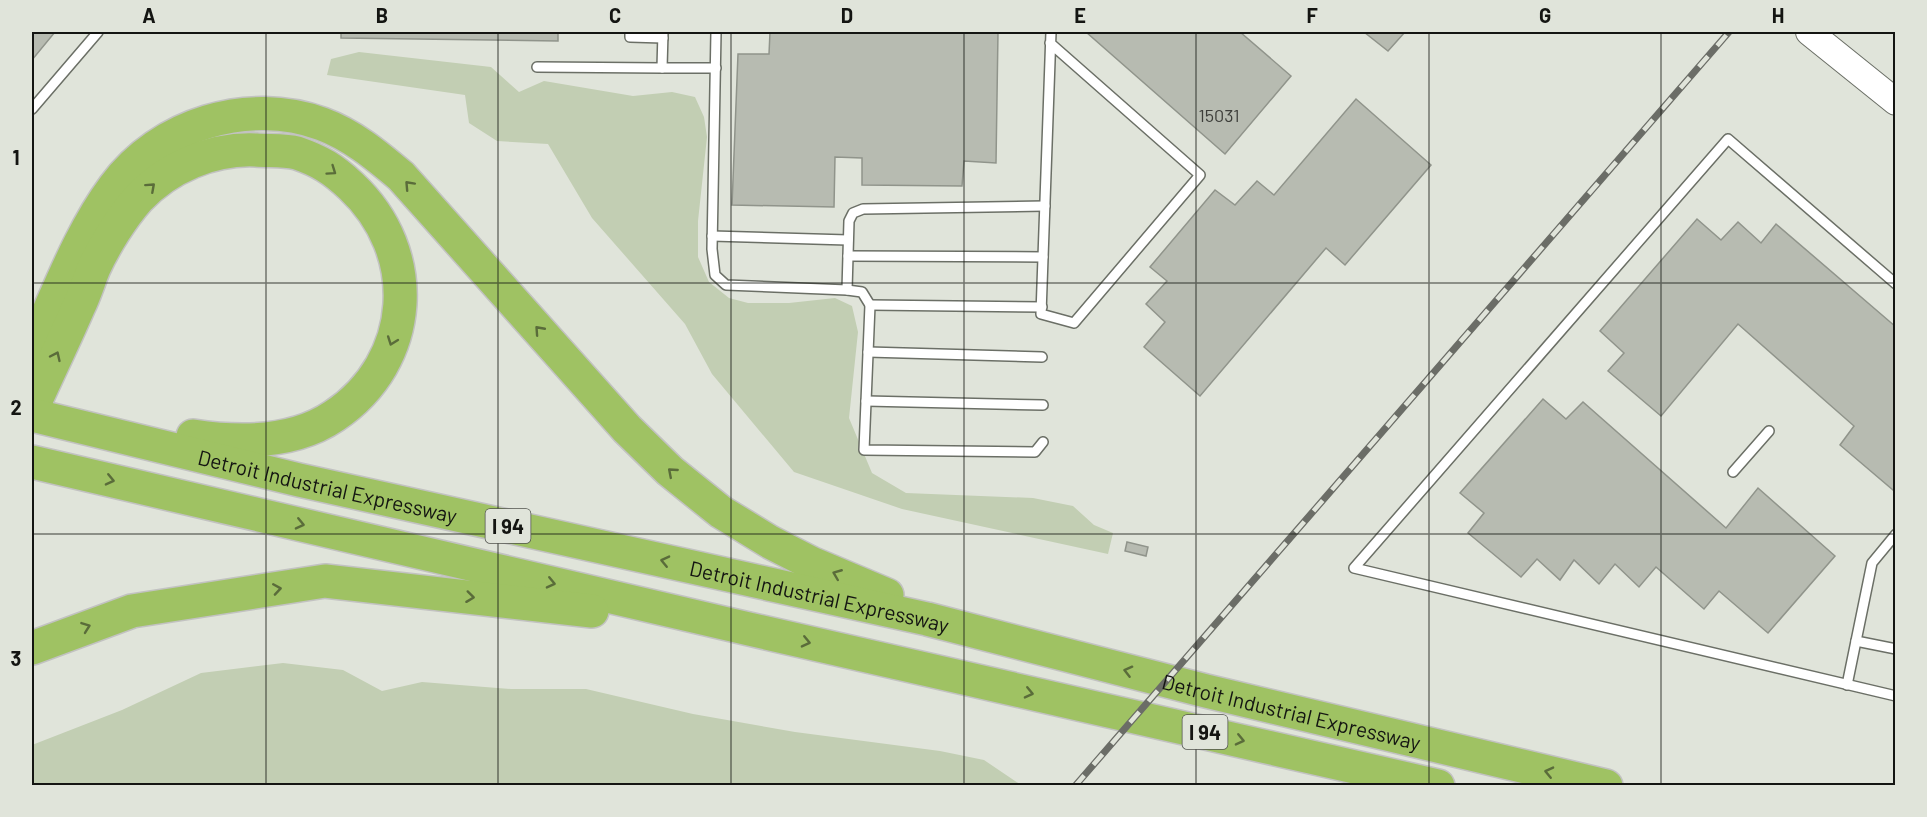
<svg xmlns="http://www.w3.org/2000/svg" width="1927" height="817" font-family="Barlow,sans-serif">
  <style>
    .green { fill: #c2ceb3 }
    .building { fill: #b7bbb1; stroke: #90948b; stroke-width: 1.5 }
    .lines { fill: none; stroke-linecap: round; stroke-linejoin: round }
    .service-casing { stroke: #6b6f66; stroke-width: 12 }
    .secondary-casing { stroke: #6b6f66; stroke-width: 28 }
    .motorway-casing { stroke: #c2c2c1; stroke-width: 36 }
    .service { stroke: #fff; stroke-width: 9 }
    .secondary { stroke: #fff; stroke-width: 26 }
    .motorway { stroke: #9fc263; stroke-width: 33 }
    .rail-casing { stroke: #6b6d67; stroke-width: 7 }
    .rail { stroke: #e0e4da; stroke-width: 4.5; stroke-dasharray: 14; stroke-linecap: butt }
    .oneway { stroke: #5a6c3a }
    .grid { fill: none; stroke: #141512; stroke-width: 1.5; stroke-opacity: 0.55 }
    .labels { text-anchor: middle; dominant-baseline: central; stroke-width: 4.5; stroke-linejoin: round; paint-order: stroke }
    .number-label { font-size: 18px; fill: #3d3e3a }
    .shield { fill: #e0e4da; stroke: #51534e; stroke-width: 1.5 }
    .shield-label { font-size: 20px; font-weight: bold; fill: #141512 }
    .street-label { font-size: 21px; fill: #141512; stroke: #e0e4da }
    .neatline { fill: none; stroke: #141512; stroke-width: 2 }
    .grid-label { font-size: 20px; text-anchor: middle; font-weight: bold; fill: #141512 }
  </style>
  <rect width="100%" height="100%" fill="#e0e4da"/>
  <g class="green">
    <polygon points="359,52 491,67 519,92 544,81 633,96 672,92 695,97 704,117 707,137 698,221 698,257 709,282 729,298 748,303 789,303 835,298 852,306 858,332 849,418 872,473 906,493 1033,498 1073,506 1094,525 1113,533 1108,554 902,509 794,472 712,374 685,324 592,218 548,144 497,141 469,123 465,95 327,75 331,59"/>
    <polygon points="283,663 343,670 382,691 422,682 511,689 586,689 693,714 795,732 940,751 984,760 1021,785 32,785 32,745 122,710 201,673"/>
  </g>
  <g class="building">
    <polygon points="32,32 55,32 32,60"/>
    <polygon points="341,32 558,32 558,41 341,38"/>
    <polygon points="770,32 998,32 996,163 964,161 962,186 862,185 862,158 835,157 834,207 732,205 738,54 769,54"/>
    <polygon points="1086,32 1240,32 1291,76 1225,154"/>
    <polygon points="1364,32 1405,32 1388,51"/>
    <polygon points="1356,99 1431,165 1345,265 1326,248 1200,396 1144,347 1165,322 1146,304 1167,281 1150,267 1215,190 1235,205 1257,181 1274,195"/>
    <polygon points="1697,219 1721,240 1738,222 1761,243 1776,224 1896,327 1896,487 1893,490 1840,445 1854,426 1738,324 1661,416 1608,371 1624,353 1600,331"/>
    <polygon points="1543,399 1566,419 1583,402 1726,528 1758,488 1835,556 1768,633 1719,591 1704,609 1656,567 1639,587 1615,564 1599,584 1574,560 1560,580 1537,559 1521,577 1468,533 1484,513 1460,493"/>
    <polygon points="1127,542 1148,547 1146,556 1125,551"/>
  </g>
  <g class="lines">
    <defs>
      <g id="service">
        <polyline points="630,32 630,37 663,38"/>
        <polyline points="663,32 662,68 716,68"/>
        <polyline points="716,32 712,249 715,275 726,285 847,290 862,292 870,305 864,450 1035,452 1043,442"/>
        <polyline points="1050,43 1200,175 1074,323 1041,314 1051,32"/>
        <polyline points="537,67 662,68"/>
        <polyline points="32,109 98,32"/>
        <polyline points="712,236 848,240"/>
        <polyline points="848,256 1043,257"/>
        <polyline points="1896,284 1728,139 1354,568 1896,696"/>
        <polyline points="847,290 849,221 853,213 863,209 1045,206"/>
        <polyline points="870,305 1042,307"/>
        <polyline points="868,352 1042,357"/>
        <polyline points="866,401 1043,405"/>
        <polyline points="1733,472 1769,431"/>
        <polyline points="1856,641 1896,649"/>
        <polyline points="1847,685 1872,563 1896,534"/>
      </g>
      <polyline id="secondary" points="1809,32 1896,102"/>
      <g id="motorway">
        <path d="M32 349C57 296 79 234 114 187 160 124 248 97 322 124 352 135 376 155 401 176L627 429 670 471 721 512 770 542 811 563 887 595"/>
        <path d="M32 409C47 375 64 341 79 306 85 294 89 280 94 268 104 246 122 217 138 199 168 167 213 148 256 150 269 151 285 150 297 153 320 161 333 169 351 186 422 252 416 361 334 416 293 444 239 443 193 436"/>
        <path id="s1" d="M32 415 299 480 927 619 1206 691 1606 786"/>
        <polyline points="32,462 749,629 1438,786"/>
        <polyline points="32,648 132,611 325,581 592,611"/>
      </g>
    </defs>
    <use href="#service" class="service-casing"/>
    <use href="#secondary" class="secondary-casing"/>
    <use href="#motorway" class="motorway-casing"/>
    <use href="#service" class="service"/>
    <use href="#secondary" class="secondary"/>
    <use href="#motorway" class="motorway"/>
    <defs>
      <polyline id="rail" points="1075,786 1729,32"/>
    </defs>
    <use href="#rail" class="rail-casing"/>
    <use href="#rail" class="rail"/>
  </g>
  <defs><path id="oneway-chevron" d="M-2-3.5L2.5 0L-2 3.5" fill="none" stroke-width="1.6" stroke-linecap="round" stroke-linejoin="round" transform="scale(1.5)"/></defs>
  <g class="oneway">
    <use href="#oneway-chevron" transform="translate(332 171) rotate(35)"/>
    <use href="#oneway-chevron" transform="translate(409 185) rotate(-133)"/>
    <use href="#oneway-chevron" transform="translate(151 187) rotate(-42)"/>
    <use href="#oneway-chevron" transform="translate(539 330) rotate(-132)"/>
    <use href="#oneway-chevron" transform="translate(392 341) rotate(110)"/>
    <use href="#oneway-chevron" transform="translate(56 356) rotate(-65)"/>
    <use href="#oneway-chevron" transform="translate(672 472) rotate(-139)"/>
    <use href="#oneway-chevron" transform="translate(110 480) rotate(13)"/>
    <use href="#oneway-chevron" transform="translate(300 524) rotate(13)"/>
    <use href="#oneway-chevron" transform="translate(665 561) rotate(-167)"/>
    <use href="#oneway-chevron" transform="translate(837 574) rotate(-158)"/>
    <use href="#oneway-chevron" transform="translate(551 583) rotate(13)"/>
    <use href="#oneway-chevron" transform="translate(277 589) rotate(-9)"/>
    <use href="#oneway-chevron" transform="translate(470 597) rotate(7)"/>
    <use href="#oneway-chevron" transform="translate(86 627) rotate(-20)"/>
    <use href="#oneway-chevron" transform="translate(806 642) rotate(13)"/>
    <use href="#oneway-chevron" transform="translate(1128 671) rotate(-166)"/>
    <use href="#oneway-chevron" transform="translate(1029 693) rotate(13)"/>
    <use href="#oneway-chevron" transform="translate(1240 740) rotate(13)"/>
    <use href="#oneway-chevron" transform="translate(1549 772) rotate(-167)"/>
  </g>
  <path class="grid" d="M266 32V786M498 32V786M731 32V786M964 32V786M1196 32V786M1429 32V786M1661 32V786M32 283H1896M32 534H1896"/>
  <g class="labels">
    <g class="number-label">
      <text x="1219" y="115">15031</text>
    </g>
    <g class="shield">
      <rect x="485.5" y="509" width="45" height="34" rx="4.5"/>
      <rect x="1182.5" y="715" width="45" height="34" rx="4.5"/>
    </g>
    <g class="shield-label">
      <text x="508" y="526">I 94</text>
      <text x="1205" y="732">I 94</text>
    </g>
    <g class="street-label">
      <text stroke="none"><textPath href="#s1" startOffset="304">Detroit Industrial Expressway</textPath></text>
      <text stroke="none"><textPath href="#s1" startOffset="808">Detroit Industrial Expressway</textPath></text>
      <text stroke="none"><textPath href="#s1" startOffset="1294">Detroit Industrial Expressway</textPath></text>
    </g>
  </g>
  <rect width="1927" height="817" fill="none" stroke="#e0e4da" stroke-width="66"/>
  <rect x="33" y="33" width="1861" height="751" class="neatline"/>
  <g class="grid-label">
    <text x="149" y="23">A</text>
    <text x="382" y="23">B</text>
    <text x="615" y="23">C</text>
    <text x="847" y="23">D</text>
    <text x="1080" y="23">E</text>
    <text x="1312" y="23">F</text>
    <text x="1545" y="23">G</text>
    <text x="1778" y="23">H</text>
    <text x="16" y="165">1</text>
    <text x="16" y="415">2</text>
    <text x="16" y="666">3</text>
  </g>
</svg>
